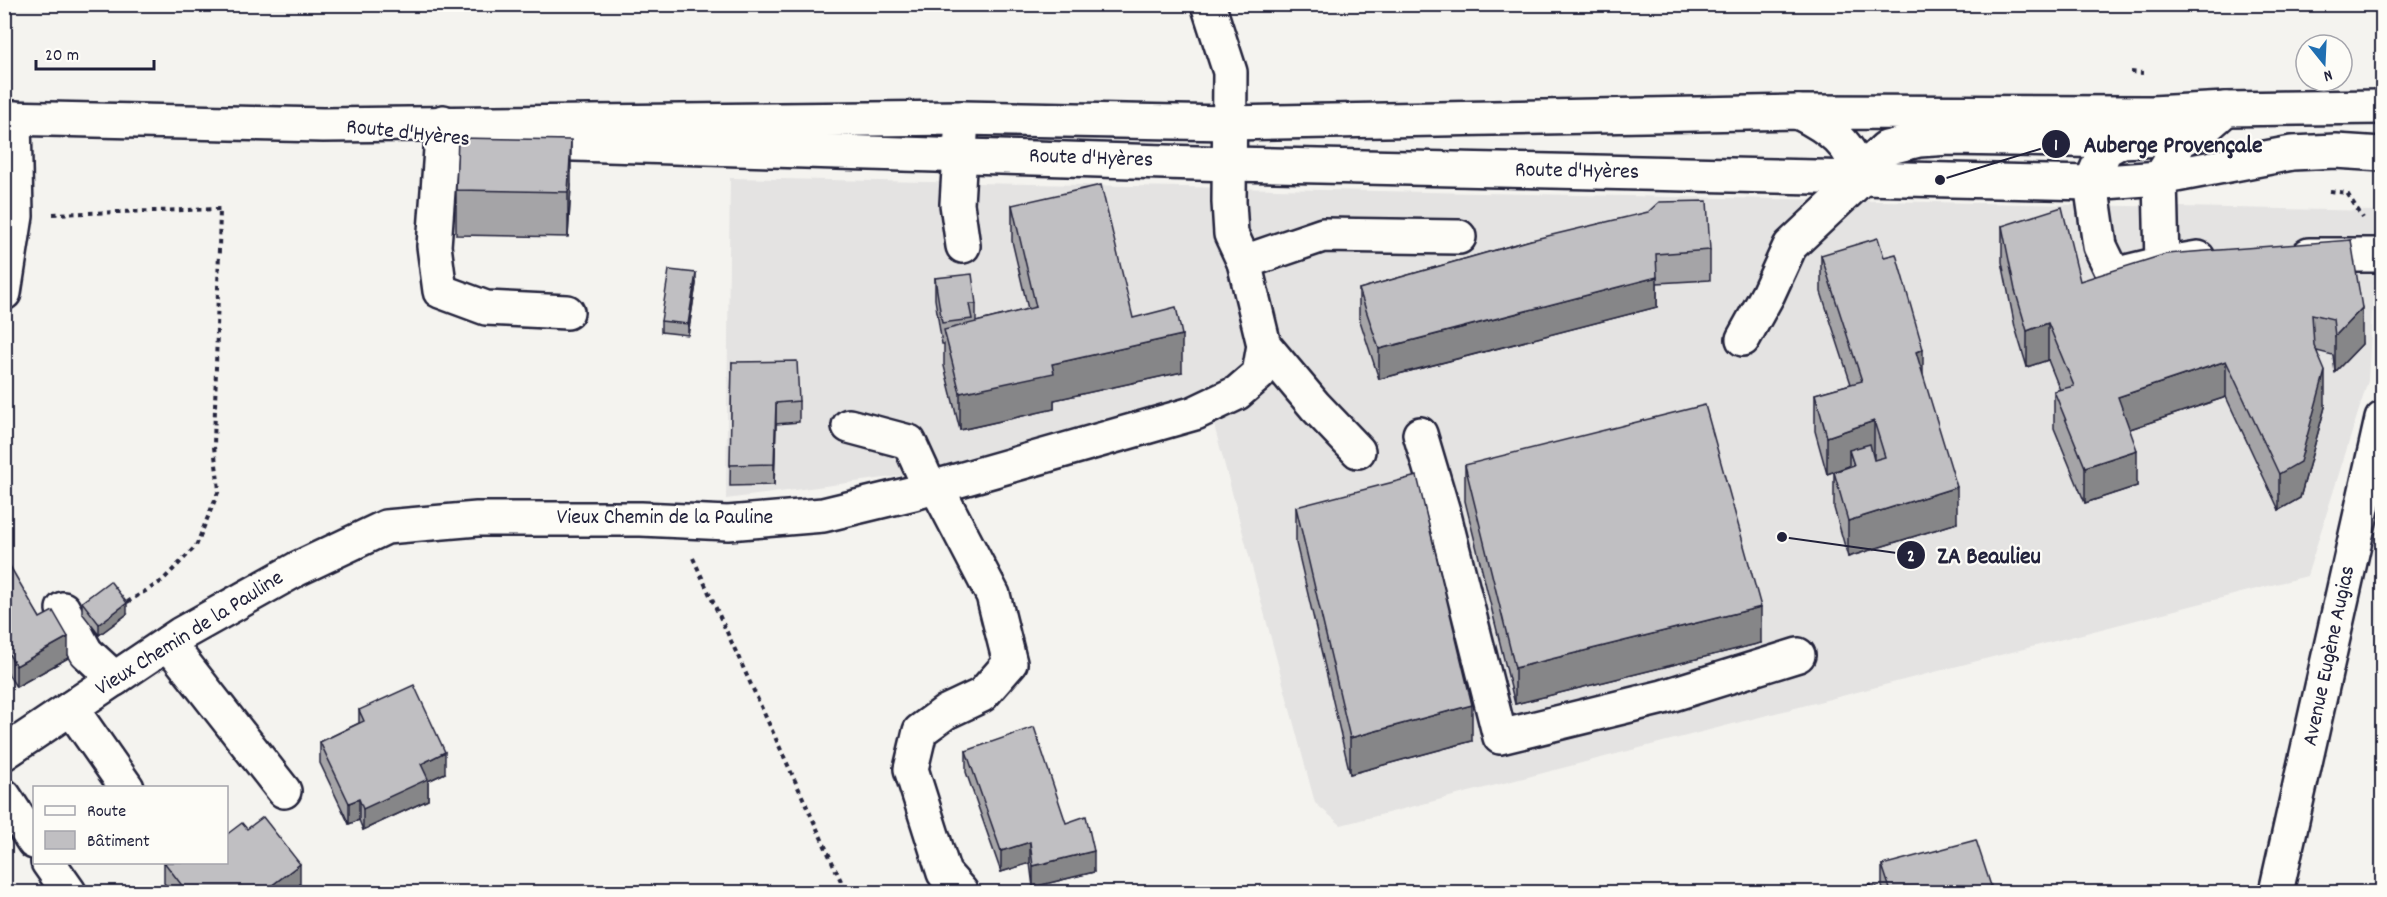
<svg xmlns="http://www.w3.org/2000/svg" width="2387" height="897" font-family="Dekko,sans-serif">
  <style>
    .built { fill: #e4e3e2 }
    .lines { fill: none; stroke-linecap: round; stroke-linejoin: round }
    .minor-casing { stroke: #22223b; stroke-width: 38 }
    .major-casing { stroke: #22223b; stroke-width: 38 }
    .path { stroke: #22223b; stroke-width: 4; stroke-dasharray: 4.5 4.5; stroke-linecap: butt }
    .minor { stroke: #fdfcf7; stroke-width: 33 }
    .major { stroke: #fdfcf7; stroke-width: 33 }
    .wall { fill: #a5a4a7; stroke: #22223b; stroke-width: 1.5 }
    .shaded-wall { fill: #868688; stroke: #22223b; stroke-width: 1.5 }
    .building { fill: #c0bfc2; stroke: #22223b; stroke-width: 1.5 }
    .labels { text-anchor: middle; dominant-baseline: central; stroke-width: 4.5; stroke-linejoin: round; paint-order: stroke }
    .street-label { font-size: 22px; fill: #22223b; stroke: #fdfcf7 }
    .leader { fill: none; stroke: #22223b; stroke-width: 2 }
    .callout-dot { fill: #22223b; stroke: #fdfcf7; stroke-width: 2 }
    .mark-label { font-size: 18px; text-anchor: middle; font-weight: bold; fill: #fff }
    .callout-label { font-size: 24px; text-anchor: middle; font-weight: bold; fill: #22223b; stroke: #fdfcf7; stroke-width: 4.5; stroke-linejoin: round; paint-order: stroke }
  </style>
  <rect width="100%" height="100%" fill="#f4f3ef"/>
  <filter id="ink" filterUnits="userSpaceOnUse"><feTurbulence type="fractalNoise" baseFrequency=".0167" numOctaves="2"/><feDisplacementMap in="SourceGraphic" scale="12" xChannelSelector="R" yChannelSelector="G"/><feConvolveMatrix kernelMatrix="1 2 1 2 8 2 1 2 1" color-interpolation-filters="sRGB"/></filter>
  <g filter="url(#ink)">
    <polygon class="built" points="730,178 2378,211 2368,381 2307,576 1341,825 1315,803 1206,395 945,470 726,499"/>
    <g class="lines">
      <defs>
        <g id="minor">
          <path d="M1798 112C1830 128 1851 143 1861 179"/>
          <polyline points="962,118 957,204 963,246"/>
          <polyline points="443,122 434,246 440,291 486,308 567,312"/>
          <polyline points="2121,141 2105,150 2091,183 2100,246 2114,275 2155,265"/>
          <polyline points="2175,154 2160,178 2162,264 2198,258"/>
          <polyline points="2309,255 2382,255"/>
          <polyline points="1244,262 1323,235 1459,237"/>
          <polyline points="4,293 16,216 14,118"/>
          <polyline points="1743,339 1768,294 1790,246 1861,179 1871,162 1886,148 1919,140 1949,138 2121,141 2184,138 2203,129 2226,109"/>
          <polyline points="1264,345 1315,406 1358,451"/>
          <polyline points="849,426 909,442 930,488"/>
          <polyline points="1420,434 1444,515 1500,737 1663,697 1798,655"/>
          <polyline points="936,486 993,595 1010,663 982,695 946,712 920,731 911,769 944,873 961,892"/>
          <polyline points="63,609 86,652 115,679"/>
          <polyline points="168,643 284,791"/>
          <polyline points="71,708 127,788"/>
          <polyline points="4,753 181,634 297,569 386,527 477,519 641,519 728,523 823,515 914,493 1195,413 1237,393 1259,374 1264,345 1244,262 1231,234 1229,202 1230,72 1208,4"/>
          <polyline points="4,796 34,842"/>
          <polyline points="48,862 69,892"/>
        </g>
        <g id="major">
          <polyline points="4,118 323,125 962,118 1230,123 1798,112 2152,113 2226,109 2382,107"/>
          <polyline points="542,143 1230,164 2091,183 2160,178 2292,153 2336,151 2382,154"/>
          <polyline points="2276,892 2382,419"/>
        </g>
      </defs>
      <use href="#minor" class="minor-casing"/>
      <use href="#major" class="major-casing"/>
      <g class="path">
        <polyline points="2131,72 2143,73"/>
        <polyline points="2330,191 2347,193 2363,218"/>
        <polyline points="53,214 220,209 214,447 219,490 196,546 162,581 124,604"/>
        <polyline points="693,558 846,892"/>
        <polyline points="1823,892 1875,885 1877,892"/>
      </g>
      <use href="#minor" class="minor"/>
      <use href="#major" class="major"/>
    </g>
    <g class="wall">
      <polygon points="571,185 568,237 456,235 456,190"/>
      <polygon points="1012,205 1133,318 1182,372 1054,400 1054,409 960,430 944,366 944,344 942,344 935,299 935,278 976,304 976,322 1028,309 1012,241"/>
      <polygon points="2002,226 2080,281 2351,240 2362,344 2335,372 2333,355 2317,351 2325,407 2300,498 2279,510 2226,397 2130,429 2137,486 2085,503 2054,428 2054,391 2060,390 2048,360 2027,367 2015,327 2002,262"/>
      <polygon points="1531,240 1710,250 1710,280 1657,283 1657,307 1379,379 1359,318 1359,289"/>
      <polygon points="1821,255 1923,376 1957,523 1848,557 1834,508 1834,472 1849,466 1827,474 1815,431 1815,394 1851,384 1821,292"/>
      <polygon points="696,284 688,335 661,332 661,321"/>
      <polygon points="732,362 799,401 799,422 776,424 774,485 730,486"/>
      <polygon points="1465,465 1761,643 1515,704 1465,501"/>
      <polygon points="1296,507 1472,741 1350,774 1296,543"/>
      <polygon points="4,562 40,618 68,658 16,687 4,667"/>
      <polygon points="82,602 127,614 99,635 82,613"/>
      <polygon points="359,710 445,773 428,781 428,800 363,830 359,820 349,824 320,763 320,742 359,723"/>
      <polygon points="966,751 1066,823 1094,872 1033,887 1030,863 1001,872 966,772"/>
      <polygon points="247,829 300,885 290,892 171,892 164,883 164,862 226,862"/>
      <polygon points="1882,865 1993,892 1884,892 1882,886"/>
    </g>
    <g class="shaded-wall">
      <polygon points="571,140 571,185 568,237 568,192"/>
      <polygon points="696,273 696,284 688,335 688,324"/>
      <polygon points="1657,277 1657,307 1379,379 1379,349"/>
      <polygon points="2362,308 2362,344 2335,372 2335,336"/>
      <polygon points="2048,323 2048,360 2027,367 2027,331"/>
      <polygon points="1182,335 1182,372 1054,400 1054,409 960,430 960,393 1052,364"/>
      <polygon points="1923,349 1923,385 1916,352"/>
      <polygon points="2226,361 2226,397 2118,433 2118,397"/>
      <polygon points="2325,371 2325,407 2300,498 2279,510 2279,474"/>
      <polygon points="776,403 776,424 774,485 774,464"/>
      <polygon points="1874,421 1874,458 1854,465 1849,450 1849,466 1827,474 1827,437"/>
      <polygon points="2137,450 2137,486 2085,503 2085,467"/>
      <polygon points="1957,487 1957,523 1848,557 1848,521"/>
      <polygon points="127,603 127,614 99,635 99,624"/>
      <polygon points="1761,607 1761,643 1515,704 1515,668"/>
      <polygon points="68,637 68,658 16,687 16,666"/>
      <polygon points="1472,705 1472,741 1350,774 1350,738"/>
      <polygon points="445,752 445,773 428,781 428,800 363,830 363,809 421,764"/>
      <polygon points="359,799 359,820 349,824 349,803"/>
      <polygon points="1030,842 1030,863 1001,872 1001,851"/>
      <polygon points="1094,851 1094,872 1033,887 1033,866"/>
      <polygon points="300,864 300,885 290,892 263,892"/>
    </g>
    <g class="building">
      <polygon points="458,138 571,140 568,192 456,190"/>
      <polygon points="1101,185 1133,318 1176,307 1182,335 1052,364 1054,373 960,393 944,330 1036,307 1012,205"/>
      <polygon points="1707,201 1710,250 1656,254 1657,277 1379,349 1359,289 1531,240 1648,212 1659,202"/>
      <polygon points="2062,207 2080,281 2166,254 2351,240 2362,308 2335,336 2333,319 2312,314 2314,345 2325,371 2300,462 2279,474 2226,361 2118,397 2137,450 2085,467 2054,391 2074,386 2048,323 2027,331 2015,290 2002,226"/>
      <polygon points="1878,238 1884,257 1896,254 1923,349 1916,352 1957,487 1848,521 1834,472 1854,465 1849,450 1870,444 1874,460 1885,457 1874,421 1827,437 1815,394 1862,381 1821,255"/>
      <polygon points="669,270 696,273 688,324 661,321"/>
      <polygon points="972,274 976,304 969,304 972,319 942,323 935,278"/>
      <polygon points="797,361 799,401 776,403 774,464 730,465 732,362"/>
      <polygon points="1705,405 1761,607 1515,668 1465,465"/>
      <polygon points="1417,476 1472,705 1350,738 1296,507"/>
      <polygon points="7,561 40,618 53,611 68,637 16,666 4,646 4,562"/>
      <polygon points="110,581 127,603 99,624 82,602"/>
      <polygon points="414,685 445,752 421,764 428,779 363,809 359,799 349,803 320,742 364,721 359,710"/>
      <polygon points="1034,727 1066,823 1086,816 1094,851 1033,866 1030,842 1001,851 966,751"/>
      <polygon points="263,817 300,864 263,892 187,892 164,862 226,862 226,835 242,823 247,829"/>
      <polygon points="1976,840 1993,892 1891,892 1882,865"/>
    </g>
  </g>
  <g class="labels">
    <g class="street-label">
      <text transform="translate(408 134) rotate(6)">Route d'Hyères</text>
      <text transform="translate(1091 159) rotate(2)">Route d'Hyères</text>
      <text transform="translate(1577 172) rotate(1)">Route d'Hyères</text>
      <text x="665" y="518">Vieux Chemin de la Pauline</text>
      <text transform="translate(190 634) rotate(-32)">Vieux Chemin de la Pauline</text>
      <text transform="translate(2330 656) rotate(-78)">Avenue Eugène Augias</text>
    </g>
  </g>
  <path class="leader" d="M1940 180L2056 144M1782 537L1911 555"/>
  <g class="callout-dot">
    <circle cx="1940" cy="180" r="6"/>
    <circle cx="1782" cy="537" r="6"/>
    <circle cx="2056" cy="144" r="15"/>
    <circle cx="1911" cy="555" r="15"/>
  </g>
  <g class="mark-label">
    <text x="2056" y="150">1</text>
    <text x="1911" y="561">2</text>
  </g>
  <g class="callout-label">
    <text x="2173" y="152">Auberge Provençale</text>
    <text x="1989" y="563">ZA Beaulieu</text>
  </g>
  <rect width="2387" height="897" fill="none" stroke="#fdfcf7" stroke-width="24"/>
  <rect x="12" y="12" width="2363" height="873" fill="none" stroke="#22223b" stroke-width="2" filter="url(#ink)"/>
  <rect x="33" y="786" width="195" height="78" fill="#fdfcf7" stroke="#a5a5ac" stroke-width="1.5"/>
  <rect x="45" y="806" width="30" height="9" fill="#fdfcf7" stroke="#a5a5ac" stroke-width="1.5"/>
  <text x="87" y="816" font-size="18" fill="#22223b">Route</text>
  <rect x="45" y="831" width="30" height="18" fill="#c0bfc2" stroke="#a5a5ac" stroke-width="1.5"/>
  <text x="87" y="846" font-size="18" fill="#22223b">Bâtiment</text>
  <g transform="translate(2324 63) rotate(162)"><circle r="28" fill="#fdfcf7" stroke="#a5a5ac" stroke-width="1.5"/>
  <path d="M0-4.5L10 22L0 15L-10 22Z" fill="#1f6fb2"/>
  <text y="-9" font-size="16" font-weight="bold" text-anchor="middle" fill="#22223b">N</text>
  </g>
  <path d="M36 60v9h118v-9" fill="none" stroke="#22223b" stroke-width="3"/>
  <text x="45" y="60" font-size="18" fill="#22223b" stroke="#fdfcf7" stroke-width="4.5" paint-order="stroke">20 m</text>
</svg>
